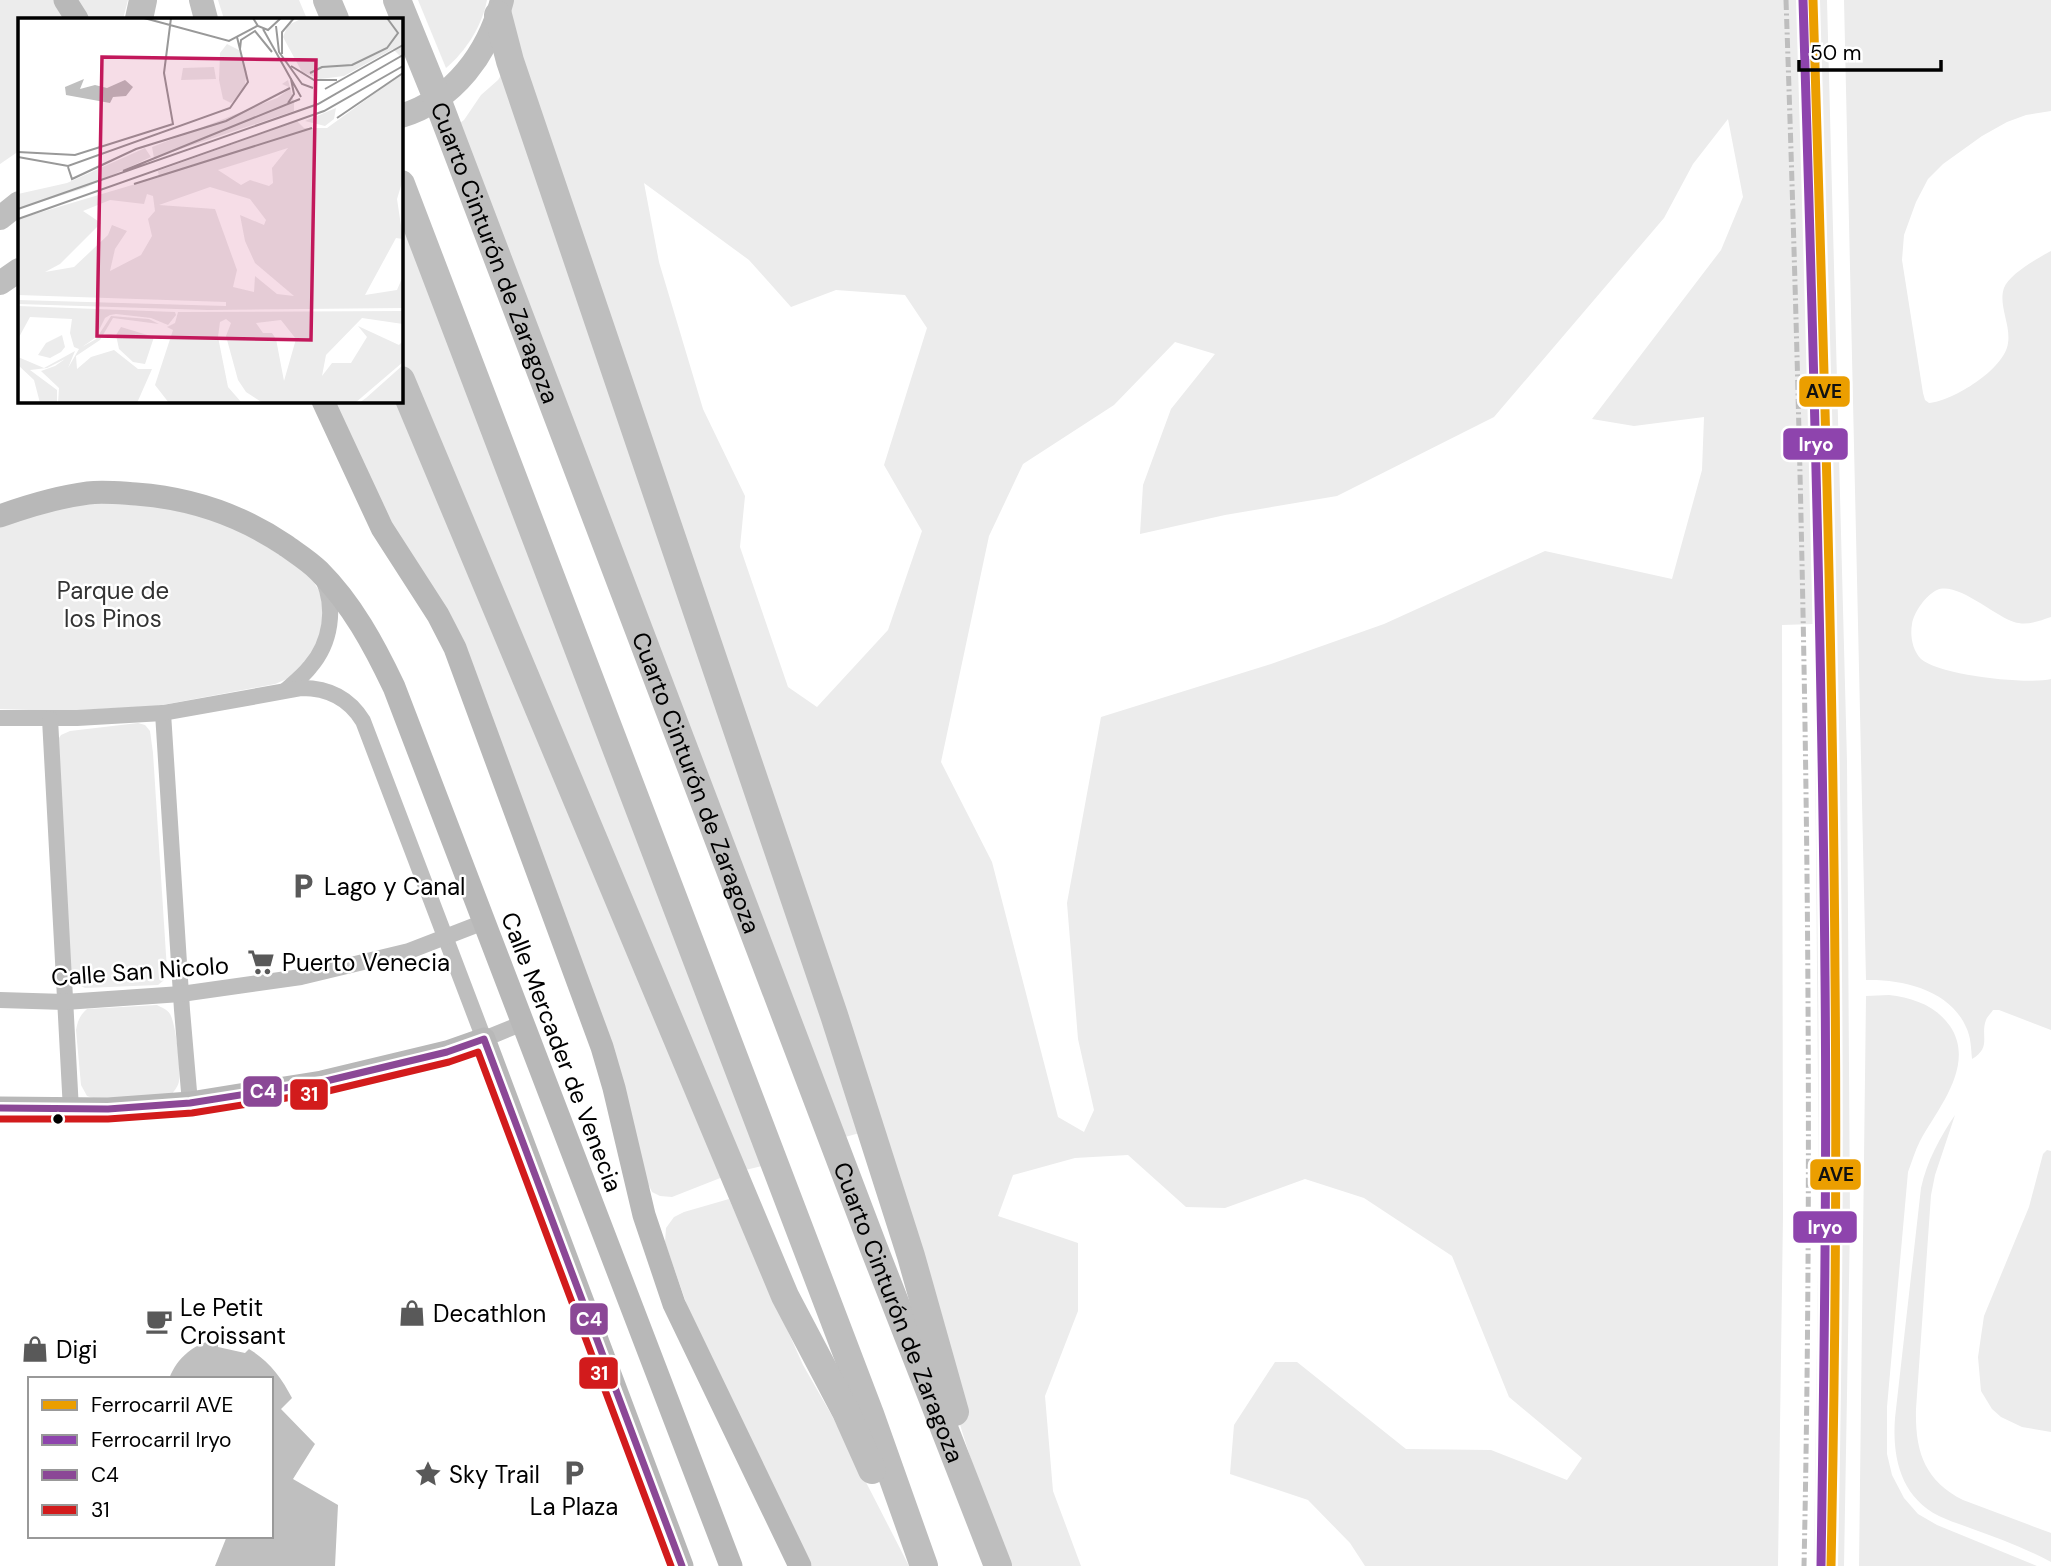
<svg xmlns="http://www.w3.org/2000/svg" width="2051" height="1566" font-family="'DM Sans',sans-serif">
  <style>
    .green { fill: #ececec; fill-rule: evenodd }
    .water { fill: #bfbfbf }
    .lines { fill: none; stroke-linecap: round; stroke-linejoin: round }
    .street { stroke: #bebebe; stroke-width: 16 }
    .secondary { stroke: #b8b8b8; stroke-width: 23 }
    .primary { stroke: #bebebe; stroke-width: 24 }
    .highway { stroke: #bebebe; stroke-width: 28 }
    .rail { stroke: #bebebe; stroke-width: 5; stroke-dasharray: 10 3.5 2 3.5; stroke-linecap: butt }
    .bus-1-casing { stroke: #fff; stroke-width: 12 }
    .bus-2-casing { stroke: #fff; stroke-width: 12 }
    .bus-1 { stroke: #8b4896; stroke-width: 7 }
    .bus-2 { stroke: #d21b1c; stroke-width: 7 }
    .rail-1-casing { stroke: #fff; stroke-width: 14 }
    .rail-2-casing { stroke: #fff; stroke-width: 14 }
    .rail-1 { stroke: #eb9e00; stroke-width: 9 }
    .rail-2 { stroke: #8e44ad; stroke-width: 9 }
    .bus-dot { fill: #000; stroke: #fff; stroke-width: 2.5 }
    .labels { text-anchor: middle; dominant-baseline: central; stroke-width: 5; stroke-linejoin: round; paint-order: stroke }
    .street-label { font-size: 24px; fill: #000; stroke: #fff }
    .park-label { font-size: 24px; fill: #333; stroke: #fff }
    .poi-label { font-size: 24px; fill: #000; stroke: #fff; text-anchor: start }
    .inset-road { fill: none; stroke: #999; stroke-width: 2 }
    .view { fill: #c2185b; fill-opacity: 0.15; stroke: #c2185b; stroke-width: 3.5 }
    .inset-edge { fill: none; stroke: #000; stroke-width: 3.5 }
    .line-badge { stroke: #fff; stroke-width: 2.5 }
    .badge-label { font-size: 19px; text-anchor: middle; font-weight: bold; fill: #fff }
    .pale-badge-label { font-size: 19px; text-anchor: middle; font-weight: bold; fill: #111 }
  </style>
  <rect width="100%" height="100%" fill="#fff"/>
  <g class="green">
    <polygon points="0,0 128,0 123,19 19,19 19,151 0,164"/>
    <polygon points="218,0 299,0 307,19 224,19"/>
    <path d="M418 0H487C482 26 466 51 446 68Z"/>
    <path d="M502 0H1827L1847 761 1850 1223 1844 1566H1814L1819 1196 1814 624 1782 625 1783 1216 1778 1566H1365L1350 1543 1308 1500 1230 1474 1234 1425 1275 1362H1297L1406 1449 1491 1450 1567 1480 1582 1458 1509 1397 1452 1256 1364 1198 1305 1179 1225 1208 1186 1207 1128 1155 1075 1158 1013 1175 998 1216 1078 1243V1311L1045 1396 1053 1491 1081 1566H998L974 1469 867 1131 834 1140 449 131 464 120 481 95 498 80 510 61ZM1728 119 1743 197 1721 250 1592 419 1634 426 1704 417 1702 470 1672 579 1545 551 1384 624 1271 664 1101 717 1067 903 1078 1039 1094 1110 1084 1132 1058 1117 992 862 941 762 989 536 1023 464 1114 405 1175 342 1215 354 1171 409 1143 485 1140 534 1225 515 1337 496 1494 417 1664 218 1693 164ZM644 183 749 260 791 307 836 290 905 295 927 328 884 465 922 531 888 630 817 707 788 687 740 547 745 496 703 409 659 262Z"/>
    <path d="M1844 0H2051V111L2026 115 2007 122 1982 136 1943 164 1928 179 1916 202 1904 235 1902 260 1923 393 1925 400 1929 403C1953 401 2005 369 2008 343 2011 325 1998 305 2004 288 2009 274 2038 258 2051 251V617C2039 621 2027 626 2014 622 1996 617 1957 581 1937 590 1926 595 1914 612 1912 624 1910 635 1912 650 1921 659 1938 675 2028 685 2051 679V1030L1999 1010H1993C1991 1013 1987 1017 1986 1020 1980 1036 1992 1047 1972 1059 1971 1048 1971 1037 1966 1027 1950 990 1902 979 1866 980Z"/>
    <polygon points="401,184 774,1163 733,1173 672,1197 660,1196 652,1192 643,1173 465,675 329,401 401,401"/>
    <polygon points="127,500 226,521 308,573 321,594 325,631 313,657 294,676 275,684 157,706 59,711 0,709 0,523 58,506"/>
    <polygon points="138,723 145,725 150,731 153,753 167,970 164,980 158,985 85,988 79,985 71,974 57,741 61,735 70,731"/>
    <path d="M1889 995C1913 998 1935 1005 1950 1026 1976 1065 1938 1108 1920 1141 1915 1151 1912 1161 1908 1172L1887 1407V1454L1892 1475 1904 1498 1918 1514 1937 1525 2037 1566H1859L1866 996Z"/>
    <path d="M157 1005C162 1008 167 1009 170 1014 176 1024 181 1070 179 1081 178 1087 174 1091 170 1096L96 1099 87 1096 81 1085 76 1030C78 1020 80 1015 87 1009Z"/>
    <path d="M1955 1115 1935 1175 1931 1195 1916 1409C1915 1451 1924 1480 1963 1500L2051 1533V1562C2025 1548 1998 1538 1970 1528 1960 1524 1949 1521 1939 1516 1901 1497 1892 1458 1895 1418L1921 1188C1927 1161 1940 1137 1955 1115Z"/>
    <polygon points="2047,1150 2051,1151 2051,1432 2022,1427 2001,1417 1992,1409 1981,1391 1978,1357 1984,1316 2029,1207 2043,1154"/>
    <polygon points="729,1199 803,1365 831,1414 909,1566 812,1566 689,1311 665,1242 666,1228 674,1217 684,1212"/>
  </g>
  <path class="water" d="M218 1339V1347L245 1353 249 1349C268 1360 282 1378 292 1398L281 1409 315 1444 293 1479 338 1505 335 1566H215L227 1536H271V1379H169C177 1357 195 1343 218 1339Z"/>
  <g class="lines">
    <g class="street">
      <path d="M286 690C294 683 303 676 310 667 331 643 336 608 323 579"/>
      <polyline points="163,713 182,1010 190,1103"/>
      <path d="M0 718H77L163 713 302 688C328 688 349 698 363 721L484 1039 523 1023"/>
      <polyline points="50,719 71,1110"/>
      <polyline points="0,1000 65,1002 181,994 301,977 409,951 484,922"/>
    </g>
    <g class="secondary">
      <polyline points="65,0 77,19"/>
      <polyline points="323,401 382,528 438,615 455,648 602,1047 614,1088 644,1215 674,1304 800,1566"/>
      <path d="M0 516C28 506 57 497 88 493 103 491 120 493 136 494 191 498 239 514 285 545 296 553 309 561 319 571 352 604 374 645 394 687L731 1566"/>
      <polyline points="0,1108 108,1109 190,1103 322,1082 447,1052 484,1039 682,1566"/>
    </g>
    <g class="primary">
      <polyline points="201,0 206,19"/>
      <path d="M401 116C454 100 489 52 502 0"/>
      <polyline points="0,218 19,203"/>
      <polyline points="0,283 19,270"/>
    </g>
    <g class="highway">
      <polyline points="327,0 335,19"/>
      <path id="s1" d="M397 0 434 91 873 1246 998 1566"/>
      <polyline points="498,15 510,61 834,1015 911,1256 955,1412"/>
      <polyline points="139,19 143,0"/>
      <polyline points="401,184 870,1414 924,1566"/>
      <polyline points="401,380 785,1296 846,1412 872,1470"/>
    </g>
    <path class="rail" d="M1786 0C1804 522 1815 1044 1804 1566"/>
    <defs>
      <polyline id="bus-1" points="0,1108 108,1109 190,1103 322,1082 447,1052 484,1039 682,1566"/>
      <polyline id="bus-2" points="0,1119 108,1119 192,1113 324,1092 449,1062 478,1052 671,1566"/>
    </defs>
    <use href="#bus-1" class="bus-1-casing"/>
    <use href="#bus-2" class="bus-2-casing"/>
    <use href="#bus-1" class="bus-1"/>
    <use href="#bus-2" class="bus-2"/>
    <defs>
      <path id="rail-1" d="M1813 0C1823 325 1833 650 1835 976 1837 1173 1835 1369 1831 1566"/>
      <path id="rail-2" d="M1803 0C1813 325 1822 650 1825 976 1827 1172 1824 1369 1821 1566"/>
    </defs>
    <use href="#rail-1" class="rail-1-casing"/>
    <use href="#rail-2" class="rail-2-casing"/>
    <use href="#rail-1" class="rail-1"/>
    <use href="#rail-2" class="rail-2"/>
  </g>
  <defs>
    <symbol id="parking-bare" viewBox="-9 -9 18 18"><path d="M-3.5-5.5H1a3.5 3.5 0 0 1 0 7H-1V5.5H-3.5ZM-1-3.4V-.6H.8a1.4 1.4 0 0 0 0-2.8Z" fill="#595959" stroke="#fff" stroke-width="2.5" paint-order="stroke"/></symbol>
    <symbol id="supermarket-bare" viewBox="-9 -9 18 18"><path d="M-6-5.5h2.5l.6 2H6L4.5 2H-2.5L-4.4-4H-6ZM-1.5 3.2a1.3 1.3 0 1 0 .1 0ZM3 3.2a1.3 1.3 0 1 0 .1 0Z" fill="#595959" stroke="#fff" stroke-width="2.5" paint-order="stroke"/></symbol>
    <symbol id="shop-bare" viewBox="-9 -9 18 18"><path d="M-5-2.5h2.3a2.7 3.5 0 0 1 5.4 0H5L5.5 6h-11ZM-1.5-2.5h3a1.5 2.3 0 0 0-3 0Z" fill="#595959" stroke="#fff" stroke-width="2.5" paint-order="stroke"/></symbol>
    <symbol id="cafe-bare" viewBox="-9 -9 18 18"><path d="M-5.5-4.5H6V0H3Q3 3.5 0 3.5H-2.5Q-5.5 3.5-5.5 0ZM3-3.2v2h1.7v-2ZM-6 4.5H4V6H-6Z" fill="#595959" stroke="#fff" stroke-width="2.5" paint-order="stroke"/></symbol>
    <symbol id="sight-bare" viewBox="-9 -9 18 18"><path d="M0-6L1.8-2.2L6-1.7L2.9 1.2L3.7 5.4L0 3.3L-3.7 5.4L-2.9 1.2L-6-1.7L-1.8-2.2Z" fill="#595959" stroke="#fff" stroke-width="2.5" paint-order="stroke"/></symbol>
  </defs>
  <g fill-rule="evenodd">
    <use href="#parking-bare" x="284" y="867" width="38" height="38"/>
    <use href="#supermarket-bare" x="242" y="943" width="38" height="38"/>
    <use href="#shop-bare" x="393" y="1294" width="38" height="38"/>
    <use href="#cafe-bare" x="140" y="1302" width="38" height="38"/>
    <use href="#shop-bare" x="16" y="1330" width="38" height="38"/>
    <use href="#parking-bare" x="555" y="1454" width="38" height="38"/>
    <use href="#sight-bare" x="409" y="1455" width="38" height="38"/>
  </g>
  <circle class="bus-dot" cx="58" cy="1119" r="6"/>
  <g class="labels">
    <g class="street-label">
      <text stroke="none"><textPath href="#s1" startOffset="271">Cuarto Cinturón de Zaragoza</textPath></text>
      <text stroke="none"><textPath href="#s1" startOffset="838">Cuarto Cinturón de Zaragoza</textPath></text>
      <text transform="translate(140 971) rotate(-4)">Calle San Nicolo</text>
      <text transform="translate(562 1052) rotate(69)">Calle Mercader de Venecia</text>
      <text stroke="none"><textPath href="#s1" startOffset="1405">Cuarto Cinturón de Zaragoza</textPath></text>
    </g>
    <g class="park-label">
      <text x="113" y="590">Parque de<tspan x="113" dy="28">los Pinos</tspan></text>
    </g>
    <g class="poi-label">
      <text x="324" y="886">Lago y Canal</text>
      <text x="282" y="962">Puerto Venecia</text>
      <text x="180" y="1307">Le Petit<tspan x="180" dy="28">Croissant</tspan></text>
      <text x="433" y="1313">Decathlon</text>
      <text x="56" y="1349">Digi</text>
      <text x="449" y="1474">Sky Trail</text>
      <text x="574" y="1506" text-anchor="middle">La Plaza</text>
    </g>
  </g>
  <g transform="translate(18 18)">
    <rect width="385" height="385" fill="#fff"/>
    <path d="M285 0H385V41L375 31 326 58 302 61 284 54 265 19 270 7ZM209 26 221 32 229 54 226 72 213 85 205 81 201 62 202 35ZM196 49 198 61 163 62 165 50ZM385 55V161L379 181 385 221 378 220 347 277 379 272 385 258V290L190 292 0 286V282L208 288V284L0 277V201L141 159 140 153 279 103 286 110H309ZM270 130 254 150 255 165 251 168 232 162 223 167 200 152ZM192 169 232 181 248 202 246 207 222 197 227 223 237 245 276 278 259 276 237 258 236 274 215 269 219 252 197 191 141 187ZM129 176 135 178 137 193 130 201 134 218 123 237 92 253 97 231 109 213 94 207 90 217 56 249 27 254 42 246 83 205 65 193 92 182 126 186ZM270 62 276 84V93L136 140 134 129 259 80 273 70 264 66ZM318 90 316 101 307 108 287 103ZM127 130 133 139 67 170 0 191V176L49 165ZM0 288 157 294 158 297 150 307 133 300 98 296 92 297 87 300 77 320 64 329 78 321 93 298 131 301 141 306 95 300 82 322 58 338 59 351 73 339 96 332 120 351H134L119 385H40L41 370 23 353 37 348 47 341 29 350 12 352 39 372V385H22L16 362 0 347V339L26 350 57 333 50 350 61 331 56 329 52 315 54 301 12 299 0 321ZM385 293V306L344 300 308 337 304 358 314 345H333L349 319 340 308 381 327 385 323V344L337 385H245L228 374 220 362 208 318 213 305 208 301 202 304 200 319 210 369 224 385H151L137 367 155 312 149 309 157 305 160 294ZM263 302 278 321 266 363 258 321 254 315H245L238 305ZM103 309 136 319 127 346 115 344 101 331 98 317ZM44 317 47 329 43 334 32 340 20 337 28 325ZM385 347V385H341L348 380Z" fill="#ececec" fill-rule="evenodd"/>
    <path d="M66 61 62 71 77 67 89 70 107 62 115 69 108 78 95 79 92 85 48 77 47 69Z" fill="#bfbfbf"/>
    <path class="inset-road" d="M126 0 211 23 239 8M235 0 240 8 250 12 263 0M258 8 261 34 284 66 295 70M245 11 283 79M222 31 223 22 237 13 254 34M264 36V14L276 0M273 48 296 62H319M292 55 304 49 334 47 369 30 380 15 369 0M307 71 385 27M270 85 276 76 273 61M319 100 385 55M0 134 57 137 155 106 146 55 153 0M0 139 50 148 212 90 230 64 219 19M50 149 54 161 118 131 208 103 272 70M105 153 282 81M116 166 294 110M0 191 300 86 385 37M0 201 306 93 385 48"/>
    <path class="view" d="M84 39 298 42 293 322 79 318Z"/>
    <rect width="385" height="385" class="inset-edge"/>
  </g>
  <g class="line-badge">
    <rect x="1798" y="375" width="53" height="33" rx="7" fill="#eb9e00"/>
    <rect x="1782" y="427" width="67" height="34" rx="7" fill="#8e44ad"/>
    <rect x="242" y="1075" width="41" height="33" rx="7" fill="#8b4896"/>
    <rect x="289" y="1078" width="40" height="33" rx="7" fill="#d21b1c"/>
    <rect x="1809" y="1158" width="53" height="33" rx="7" fill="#eb9e00"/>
    <rect x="1792" y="1210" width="66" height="34" rx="7" fill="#8e44ad"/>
    <rect x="569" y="1302" width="40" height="34" rx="7" fill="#8b4896"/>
    <rect x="578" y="1356" width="41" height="34" rx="7" fill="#d21b1c"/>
  </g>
  <g class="badge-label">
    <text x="1816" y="451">Iryo</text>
    <text x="263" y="1098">C4</text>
    <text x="309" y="1101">31</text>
    <text x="1825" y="1234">Iryo</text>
    <text x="589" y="1326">C4</text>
    <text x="599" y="1380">31</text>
  </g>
  <g class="pale-badge-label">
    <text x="1824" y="398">AVE</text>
    <text x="1836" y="1181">AVE</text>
  </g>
  <rect x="28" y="1377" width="245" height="161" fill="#ffffff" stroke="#999999" stroke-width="2"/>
  <rect x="42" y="1400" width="35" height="10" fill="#eb9e00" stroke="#999999" stroke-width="2"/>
  <text x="91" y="1412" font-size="21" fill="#000000">Ferrocarril AVE</text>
  <rect x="42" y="1435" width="35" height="10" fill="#8e44ad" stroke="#999999" stroke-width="2"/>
  <text x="91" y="1447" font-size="21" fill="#000000">Ferrocarril Iryo</text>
  <rect x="42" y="1470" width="35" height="10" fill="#8b4896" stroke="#999999" stroke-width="2"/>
  <text x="91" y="1482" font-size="21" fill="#000000">C4</text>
  <rect x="42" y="1505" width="35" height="10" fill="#d21b1c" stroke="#999999" stroke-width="2"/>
  <text x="91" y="1517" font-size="21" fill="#000000">31</text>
  <path d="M1799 60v10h142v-10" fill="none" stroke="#000000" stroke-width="3.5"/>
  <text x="1810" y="60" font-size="21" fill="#000000" stroke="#ffffff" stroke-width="5" paint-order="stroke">50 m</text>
</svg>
